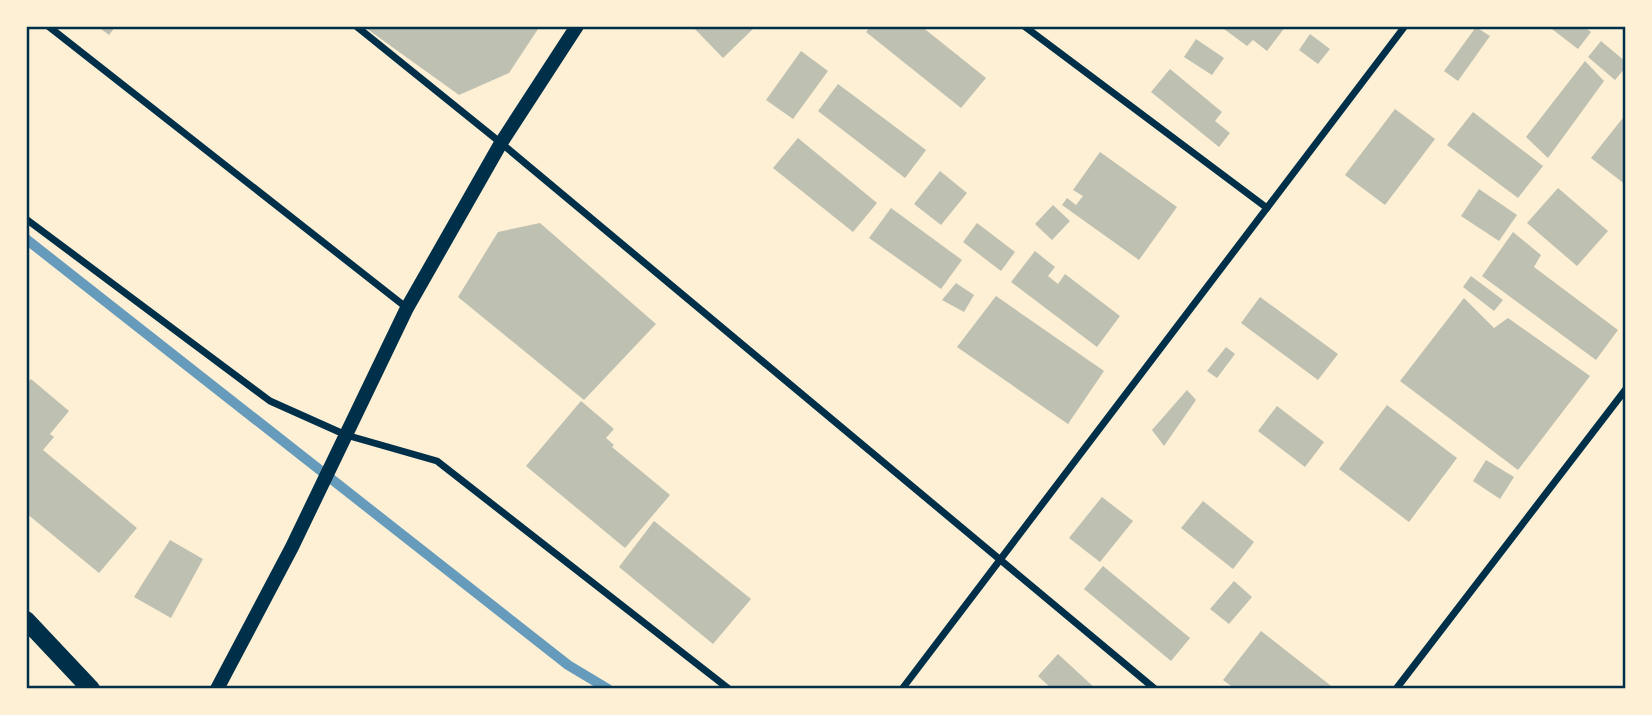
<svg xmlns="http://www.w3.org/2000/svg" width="1652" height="715" font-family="'PT Sans',sans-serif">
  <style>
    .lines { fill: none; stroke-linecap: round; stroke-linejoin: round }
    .stream { stroke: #669bbc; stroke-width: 10 }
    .building { fill: #bec0b2 }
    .minor { stroke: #003049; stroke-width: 7 }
    .secondary { stroke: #003049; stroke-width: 14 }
    .primary { stroke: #003049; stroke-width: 18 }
    .neatline { fill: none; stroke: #003049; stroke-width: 2.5 }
  </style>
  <rect width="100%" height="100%" fill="#fdf0d5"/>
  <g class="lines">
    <polyline class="stream" points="26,239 568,665 608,689"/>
  </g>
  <g class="building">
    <polygon points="97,26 116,26 109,35"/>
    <polygon points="363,26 540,26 509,73 459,95"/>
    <polygon points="692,26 756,26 723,58"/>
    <polygon points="871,26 921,26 986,78 961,108 866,32"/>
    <polygon points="1220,26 1286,26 1267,51 1253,40 1247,46"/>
    <polygon points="1548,26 1583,26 1591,32 1578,49"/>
    <polygon points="1476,27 1490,36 1458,81 1444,71"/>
    <polygon points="1310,34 1330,49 1318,64 1299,50"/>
    <polygon points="1196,39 1224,58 1212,75 1184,57"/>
    <polygon points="1601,41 1626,62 1626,67 1615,80 1588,57"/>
    <polygon points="801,51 828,71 793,119 766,100"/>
    <polygon points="1585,61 1604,81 1548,158 1526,137"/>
    <polygon points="1170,69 1222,112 1215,121 1230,133 1219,147 1151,92"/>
    <polygon points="838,84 926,150 905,178 818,111"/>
    <polygon points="1395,109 1435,139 1385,205 1345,175"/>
    <polygon points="1473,112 1543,166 1518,198 1447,145"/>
    <polygon points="1626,114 1626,185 1591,158"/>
    <polygon points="798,138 877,203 853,232 773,168"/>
    <polygon points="1100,152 1177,207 1139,260 1062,205 1067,198 1076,205 1083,196 1073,190"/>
    <polygon points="940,171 967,193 941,225 914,204"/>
    <polygon points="1558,188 1608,231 1577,266 1527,223"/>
    <polygon points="1479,189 1517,215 1499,241 1461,216"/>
    <polygon points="1053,205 1070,221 1052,240 1035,224"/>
    <polygon points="891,208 962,260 941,289 869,238"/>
    <polygon points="540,223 656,324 584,400 458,297 498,232"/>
    <polygon points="977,223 1015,252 1001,271 963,242"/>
    <polygon points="1513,232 1541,255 1534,267 1618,330 1596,360 1482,276"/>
    <polygon points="1035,251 1055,267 1048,276 1058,284 1065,274 1120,316 1097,347 1011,282"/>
    <polygon points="1471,276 1503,300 1494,311 1463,287"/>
    <polygon points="956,283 974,295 964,312 942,300"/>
    <polygon points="996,296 1104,371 1068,424 957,347"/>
    <polygon points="1260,297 1338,354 1318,380 1241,323"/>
    <polygon points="1464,298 1494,328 1508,318 1590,376 1518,470 1400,381"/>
    <polygon points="1226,347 1235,354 1217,378 1207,371"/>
    <polygon points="31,379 69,411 50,434 54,437 43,450 137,528 99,573 26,513 26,384"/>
    <polygon points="1187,390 1196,400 1164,446 1152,430"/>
    <polygon points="581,401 614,429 606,438 614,445 612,447 670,495 625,548 526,466"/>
    <polygon points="1387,405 1457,458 1409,522 1339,469"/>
    <polygon points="1277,406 1324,442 1305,467 1258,431"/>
    <polygon points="1486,460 1514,477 1500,499 1473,481"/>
    <polygon points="1102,497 1133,521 1100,562 1069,538"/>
    <polygon points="1203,501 1254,542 1233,569 1181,528"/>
    <polygon points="654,521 751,599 713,644 619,567"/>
    <polygon points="170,540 203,559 171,618 134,597"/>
    <polygon points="1103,566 1190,638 1171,661 1084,589"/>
    <polygon points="1234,581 1252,597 1229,624 1210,609"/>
    <polygon points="1261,631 1335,689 1235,689 1223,680"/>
    <polygon points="1058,654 1096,689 1052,689 1038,676"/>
  </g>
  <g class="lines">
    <g class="minor">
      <polyline points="48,26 407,308"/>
      <polyline points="356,26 501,143 1155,689"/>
      <polyline points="1024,26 1267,208"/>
      <polyline points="26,219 270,401 346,435 437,461 729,689"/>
      <polyline points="902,689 1405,26"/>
      <polyline points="1396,689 1626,389"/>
    </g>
    <polyline class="secondary" points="217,689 292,547 407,308 501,143 577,26"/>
    <polyline class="primary" points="26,620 91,689"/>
  </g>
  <rect width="1652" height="715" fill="none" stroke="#fdf0d5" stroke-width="56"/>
  <rect x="28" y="28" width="1596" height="659" class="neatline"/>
</svg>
